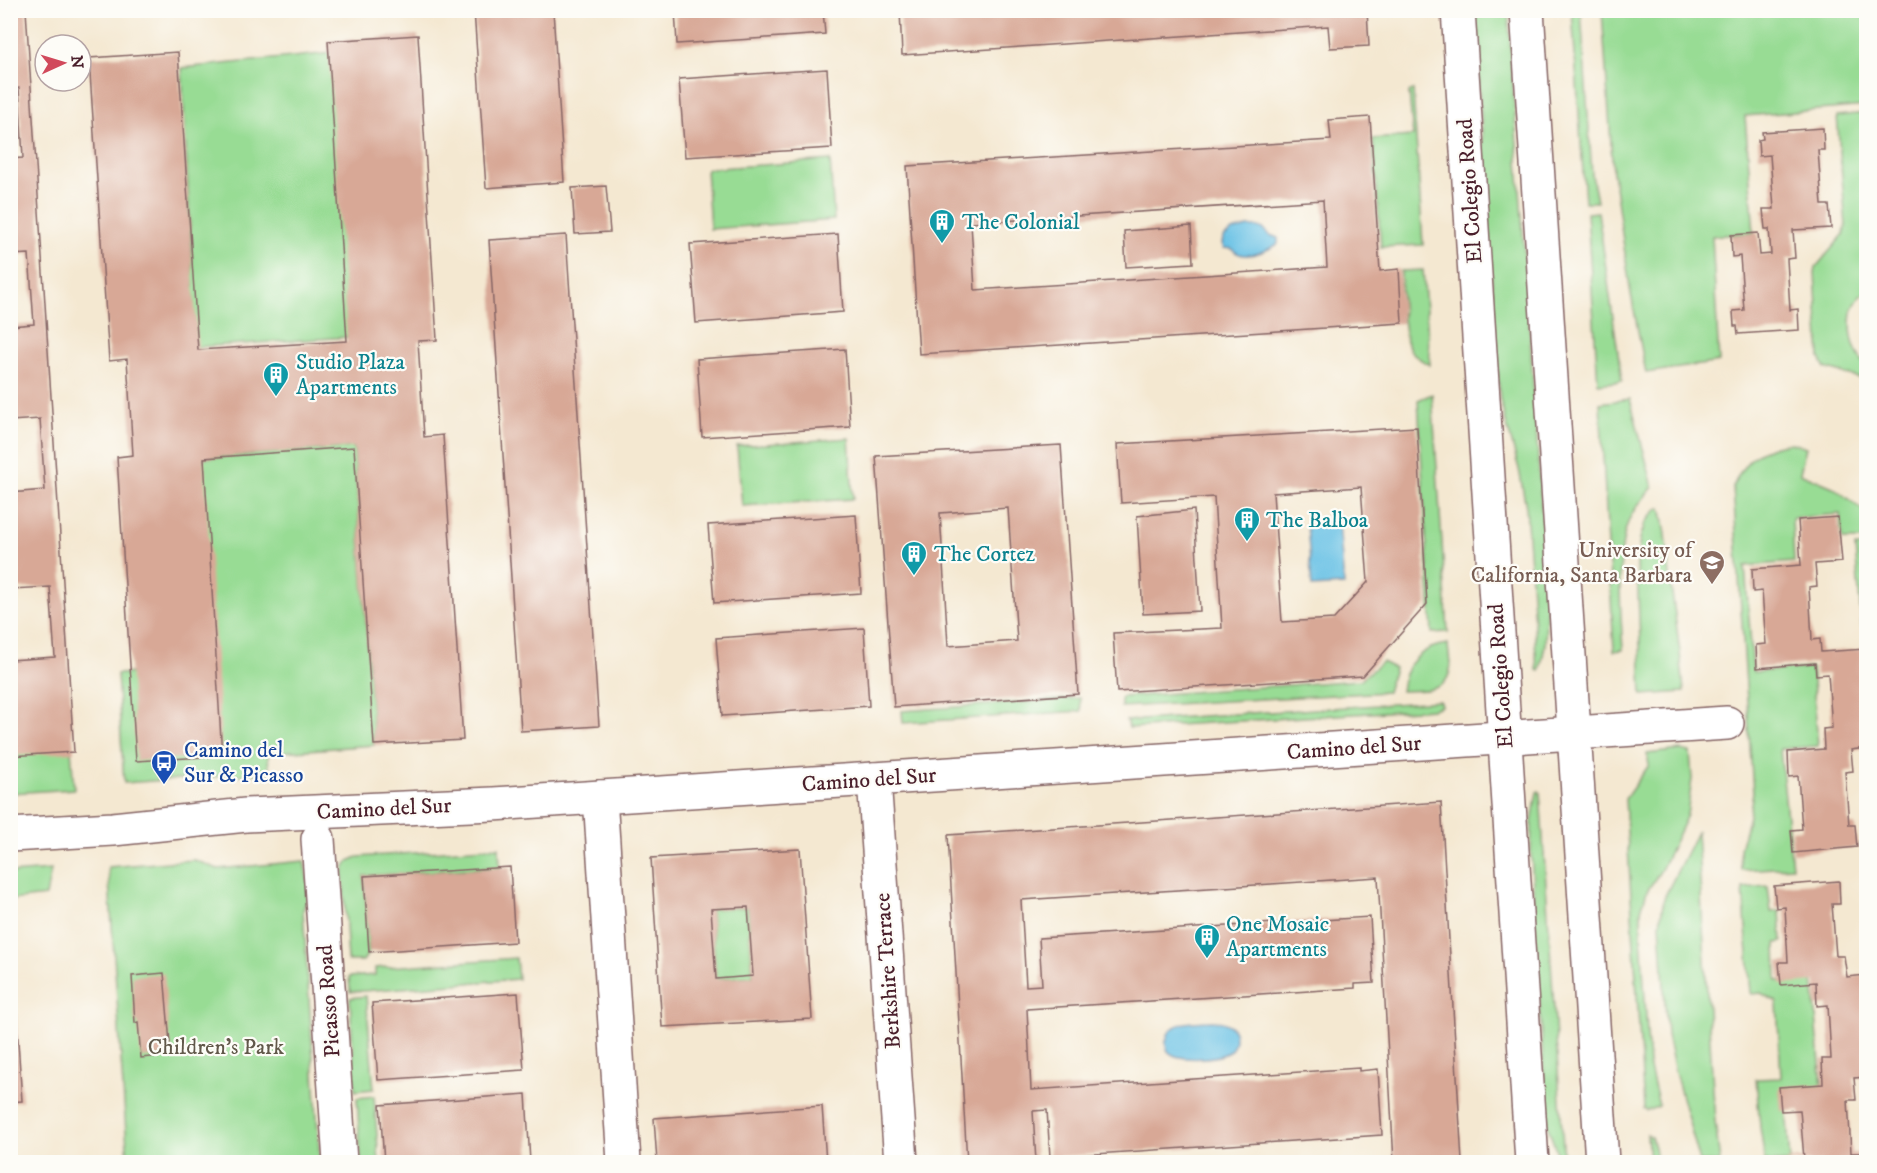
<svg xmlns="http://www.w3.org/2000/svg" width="1877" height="1173" font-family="'IM FELL DW Pica',serif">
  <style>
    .green { fill: #98dc94; stroke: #717e60; stroke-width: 1.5 }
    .water { fill: #67c1e5; stroke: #587088; stroke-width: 1.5 }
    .building { fill: #d8a896; fill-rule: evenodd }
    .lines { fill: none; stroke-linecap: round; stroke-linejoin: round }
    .minor-casing { stroke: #866565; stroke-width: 36 }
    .major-casing { stroke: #866565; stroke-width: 36 }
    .minor { stroke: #fff; stroke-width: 33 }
    .major { stroke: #fff; stroke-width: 33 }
    .labels { text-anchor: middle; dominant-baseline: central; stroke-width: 4.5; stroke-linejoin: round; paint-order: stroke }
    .street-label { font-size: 22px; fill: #4a1f2b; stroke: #fdfcf7 }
    .culture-label { font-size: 22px; fill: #0d838f; stroke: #fdfcf7; text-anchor: start }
    .education-label { font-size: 22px; fill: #785e54; stroke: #fdfcf7; text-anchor: end }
    .transit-label { font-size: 22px; fill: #164399; stroke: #fdfcf7; text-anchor: start }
    .park-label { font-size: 22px; fill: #61584a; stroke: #fdfcf7 }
  </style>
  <rect width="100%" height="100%" fill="#fdfcf7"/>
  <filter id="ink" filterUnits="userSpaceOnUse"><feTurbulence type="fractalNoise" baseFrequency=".0167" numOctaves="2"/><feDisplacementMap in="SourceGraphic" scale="12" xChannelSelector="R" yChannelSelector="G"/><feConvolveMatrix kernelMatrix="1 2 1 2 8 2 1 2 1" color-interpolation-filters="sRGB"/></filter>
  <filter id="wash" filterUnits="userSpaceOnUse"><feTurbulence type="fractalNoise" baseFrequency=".008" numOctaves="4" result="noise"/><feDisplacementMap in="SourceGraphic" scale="24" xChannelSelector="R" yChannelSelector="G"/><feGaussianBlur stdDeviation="1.35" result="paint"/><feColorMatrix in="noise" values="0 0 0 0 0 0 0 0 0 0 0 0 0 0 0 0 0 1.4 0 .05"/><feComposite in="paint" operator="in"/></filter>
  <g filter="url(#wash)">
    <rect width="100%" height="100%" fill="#f4e8d1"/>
    <g class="green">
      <polygon points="1474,11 1508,11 1547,590 1545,645 1540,671 1537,670 1526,507 1519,469 1500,400 1498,375"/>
      <polygon points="1572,11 1581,11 1592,175 1597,202 1585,202"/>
      <polygon points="1602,11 1866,11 1866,106 1745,116 1754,233 1712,236 1719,362 1646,373 1631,294 1613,173"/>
      <polygon points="332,53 350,337 196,347 182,68"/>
      <polygon points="1413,90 1423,245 1381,247 1373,139 1413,136 1409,93"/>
      <path d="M1866 113V293L1861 295C1858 300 1853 306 1852 312 1849 332 1853 351 1866 366V379H1863L1825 368 1820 358 1815 273 1816 267 1844 234 1846 226 1837 116Z"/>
      <polygon points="830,160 834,220 710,229 706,169"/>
      <polygon points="1598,212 1622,381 1598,384 1587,213"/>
      <path d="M1423 270 1430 365C1423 361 1416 358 1411 351 1401 336 1402 291 1401 271Z"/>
      <polygon points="1432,394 1448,632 1432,633 1418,400"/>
      <path d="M1630 399 1653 487C1645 497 1634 508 1629 520 1615 552 1621 615 1623 650L1614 651 1600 403Z"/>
      <polygon points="849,438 853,499 742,506 737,446"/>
      <path d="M1791 443 1806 447 1800 473 1833 487 1866 513V540H1842L1840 514 1792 518 1794 562 1745 566 1753 672 1812 668 1818 746 1780 749 1792 867 1741 870 1740 849 1749 816 1753 792 1733 487C1745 458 1760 447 1791 443Z"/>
      <polygon points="354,447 374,745 268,753 269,773 124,783 117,674 136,673 204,458"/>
      <path d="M1661 508C1668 534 1668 560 1671 586 1676 621 1681 656 1684 692L1642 695 1637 565 1640 539 1645 523 1657 509Z"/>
      <polygon points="1855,547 1866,547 1866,626 1862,627"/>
      <path d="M1448 644C1448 653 1452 666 1449 674 1443 694 1417 690 1401 691 1403 665 1422 646 1448 644Z"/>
      <polygon points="1382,662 1394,668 1387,692 1121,707 1121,697 1360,680"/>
      <polygon points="1080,698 1081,711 903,723 902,711"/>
      <polygon points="1440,701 1441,706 1433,709 1129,728 1126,721"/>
      <polygon points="71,749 74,789 11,793 11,753"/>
      <polygon points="1681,750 1690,752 1692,779 1687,815 1661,870 1647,891 1641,910 1641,934 1649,1064 1659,1106 1647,1111 1644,1109 1625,799 1649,765 1647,754"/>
      <polygon points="1539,791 1540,792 1564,1162 1560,1162 1548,1127 1546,1112 1531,852 1532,822 1537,792"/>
      <polygon points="1697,832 1715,1121 1720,1162 1700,1162 1675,1072 1667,1035 1660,923 1664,898"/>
      <path d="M499 847 500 867 364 876 369 952 363 961H348L343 875C344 864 348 860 358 857Z"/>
      <polygon points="194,860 218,869 304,861 310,891 303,910 320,1162 128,1162 108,867"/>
      <polygon points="51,870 46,896 11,900 11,873"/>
      <polygon points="1768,886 1771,912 1780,911 1782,942 1776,943 1777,981 1813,978 1822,1088 1785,1091 1790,1162 1765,1162 1760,1127 1756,1079 1781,1078 1777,1002 1761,993 1751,994 1743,888"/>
      <polygon points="748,907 753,976 716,979 711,909"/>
      <polygon points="516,958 518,979 350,992 349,977 375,975 375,968"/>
      <polygon points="366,996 374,1089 355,1091 350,998"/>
      <polygon points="374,1096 379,1162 361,1162 357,1098"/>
      <polygon points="1647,1134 1651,1137 1658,1162 1649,1162"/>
    </g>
    <g class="water">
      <path d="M1248 227H1259L1265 230 1270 235 1278 238V244C1266 251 1243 262 1232 249L1224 248 1222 244 1223 238 1232 231Z"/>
      <polygon points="1339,522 1344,585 1312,587 1307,525"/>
      <path d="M1211 1021C1215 1021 1221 1021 1225 1023 1238 1028 1238 1046 1227 1053 1216 1059 1176 1062 1168 1051 1166 1047 1165 1042 1167 1038 1171 1020 1197 1022 1211 1021Z"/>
    </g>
    <g id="blocks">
      <g class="building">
        <polygon points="10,10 26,10 74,752 10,756 10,660 55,657 50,587 10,589 10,493 45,490 40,419 10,421 10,326 34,324 29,254 10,255 10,159 23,158 19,88 10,89"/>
        <polygon points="474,10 553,10 564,182 486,188"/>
        <polygon points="675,10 823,10 825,34 677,44"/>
        <polygon points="900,10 1367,10 1369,46 1330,48 1328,26 902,55"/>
        <polygon points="418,35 437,340 418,341 424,437 443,435 463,740 374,745 354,447 204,458 222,756 136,761 117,457 133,455 127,359 109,361 89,58 178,52 198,350 347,341 328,41"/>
        <polygon points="827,69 832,148 685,157 679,79"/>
        <path d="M1370 117 1380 271 1399 269 1402 323 919 354 907 166 1331 140 1329 120ZM1323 200 1327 267 975 290 971 223Z"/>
        <polygon points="1823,128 1824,150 1818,150 1822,205 1829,205 1831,228 1793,230 1795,258 1787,259 1790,310 1798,309 1799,330 1738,334 1737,326 1734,326 1733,311 1744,310 1740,256 1732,257 1731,235 1758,233 1760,255 1771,254 1769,229 1765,229 1763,209 1774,209 1770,155 1759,156 1758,140 1763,139 1762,132"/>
        <polygon points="606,186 610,232 575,234 572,188"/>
        <polygon points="1191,226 1193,263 1126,267 1124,231"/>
        <polygon points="838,234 843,312 696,323 690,244"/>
        <polygon points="566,235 599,726 521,731 489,240"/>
        <polygon points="845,349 850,427 702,437 697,359"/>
        <path d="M1417 427 1427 604 1363 676 1117 692 1113 633 1222 628 1214 497 1121 503 1117 444ZM1361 487 1368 582 1334 619 1282 622 1273 493Z"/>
        <path d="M1061 445 1078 694 894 707 876 456ZM1008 508 1017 641 948 646 940 513Z"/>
        <polygon points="1194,510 1200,611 1143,614 1137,516"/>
        <polygon points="856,515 861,593 714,603 708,525"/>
        <polygon points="1838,517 1842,562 1815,564 1817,586 1809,587 1812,640 1820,639 1821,652 1866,649 1866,748 1851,750 1853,771 1845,772 1849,825 1855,825 1857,847 1793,853 1791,830 1802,829 1798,776 1789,777 1788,752 1824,749 1823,729 1832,728 1828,674 1816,675 1815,663 1757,668 1756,645 1766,644 1762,591 1753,592 1752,569 1801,565 1798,520"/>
        <polygon points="864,628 869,706 722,716 716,638"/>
        <polygon points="1441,802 1462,1162 1394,1162 1378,877 1021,900 1026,986 1042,985 1039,938 1370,917 1374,983 1355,984 1355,988 1027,1009 1031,1090 1359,1068 1359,1071 1378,1069 1382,1135 1050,1157 1047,1110 1033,1111 1036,1162 967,1162 948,835"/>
        <path d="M800 849 812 1019 662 1027 651 858ZM748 907 753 976 716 979 711 909Z"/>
        <polygon points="510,867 515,942 369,952 364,876"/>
        <polygon points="1839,881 1840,904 1832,904 1836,956 1844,956 1847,977 1866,975 1866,1077 1854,1078 1856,1100 1848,1100 1851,1153 1860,1153 1861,1162 1787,1162 1786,1160 1804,1159 1800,1110 1781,1111 1779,1087 1823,1084 1822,1059 1831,1059 1828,1005 1817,1006 1816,982 1781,985 1779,962 1788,962 1785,907 1776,908 1774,886"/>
        <polygon points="12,952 22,1101 10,1102 10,953"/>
        <polygon points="164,973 171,1055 141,1058 138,1022 135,1023 132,976"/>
        <polygon points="518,993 524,1070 378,1080 372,1003"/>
        <polygon points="526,1094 530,1162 384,1162 380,1105"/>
        <polygon points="822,1106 826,1162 657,1162 654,1118"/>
      </g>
    </g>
  </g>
  <g filter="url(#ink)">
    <use href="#blocks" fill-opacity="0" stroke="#866565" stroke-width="1.5"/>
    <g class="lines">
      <defs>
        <g id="minor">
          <polyline points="874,779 901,1162"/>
          <polyline points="600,797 624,1162"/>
          <polyline points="10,835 113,829 246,815 493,804 1727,723"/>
          <polyline points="318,839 340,1162"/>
        </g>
        <g id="major">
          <polyline points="1458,10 1532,1162"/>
          <polyline points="1527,10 1602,1162"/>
        </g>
      </defs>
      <use href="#minor" class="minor-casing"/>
      <use href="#major" class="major-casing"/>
      <use href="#minor" class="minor"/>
      <use href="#major" class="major"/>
    </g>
  </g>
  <defs>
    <symbol id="building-pin" viewBox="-11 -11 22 30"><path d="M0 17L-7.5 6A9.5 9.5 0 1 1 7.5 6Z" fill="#0f9aa8" stroke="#fdfcf7"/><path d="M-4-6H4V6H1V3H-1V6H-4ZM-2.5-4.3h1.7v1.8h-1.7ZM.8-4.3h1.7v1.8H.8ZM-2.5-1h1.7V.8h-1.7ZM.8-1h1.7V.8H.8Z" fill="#fff"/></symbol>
    <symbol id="university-pin" viewBox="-11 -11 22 30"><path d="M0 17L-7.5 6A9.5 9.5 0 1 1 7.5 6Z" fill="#8d6e63" stroke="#fdfcf7"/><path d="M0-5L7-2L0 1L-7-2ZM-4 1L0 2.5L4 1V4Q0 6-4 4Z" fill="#fff"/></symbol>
    <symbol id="bus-pin" viewBox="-11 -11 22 30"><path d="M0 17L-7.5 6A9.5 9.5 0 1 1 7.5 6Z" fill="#1a4fb4" stroke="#fdfcf7"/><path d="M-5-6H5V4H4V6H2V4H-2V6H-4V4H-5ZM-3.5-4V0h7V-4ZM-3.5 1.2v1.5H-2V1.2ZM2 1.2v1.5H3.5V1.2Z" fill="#fff"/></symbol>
  </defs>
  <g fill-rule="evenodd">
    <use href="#building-pin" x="927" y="207" width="30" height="40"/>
    <use href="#building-pin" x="261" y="360" width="30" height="40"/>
    <use href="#building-pin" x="1232" y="505" width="30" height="40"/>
    <use href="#building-pin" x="899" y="539" width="30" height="40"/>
    <use href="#university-pin" x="1697" y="548" width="30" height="40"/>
    <use href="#bus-pin" x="149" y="748" width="30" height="40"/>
    <use href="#building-pin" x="1192" y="922" width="30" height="40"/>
  </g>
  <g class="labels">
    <g class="street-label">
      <text transform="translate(1470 191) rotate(-94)">El Colegio Road</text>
      <text transform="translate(1501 676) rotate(-94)">El Colegio Road</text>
      <text transform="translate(1354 748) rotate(-4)">Camino del Sur</text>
      <text transform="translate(869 780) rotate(-4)">Camino del Sur</text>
      <text transform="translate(384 809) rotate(-3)">Camino del Sur</text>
      <text transform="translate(888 971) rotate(-94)">Berkshire Terrace</text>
      <text transform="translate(329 1001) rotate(-94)">Picasso Road</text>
    </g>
    <g class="culture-label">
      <text x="962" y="222">The Colonial</text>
      <text x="296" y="362">Studio Plaza<tspan x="296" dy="25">Apartments</tspan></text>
      <text x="1266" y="520">The Balboa</text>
      <text x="934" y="554">The Cortez</text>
      <text x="1226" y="924">One Mosaic<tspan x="1226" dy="25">Apartments</tspan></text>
    </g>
    <g class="education-label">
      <text x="1692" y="550">University of<tspan x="1692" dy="25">California, Santa Barbara</tspan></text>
    </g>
    <g class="transit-label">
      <text x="184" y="750">Camino del<tspan x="184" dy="25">Sur &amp; Picasso</tspan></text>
    </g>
    <g class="park-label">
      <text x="216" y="1047">Children's Park</text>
    </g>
  </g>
  <rect width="1877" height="1173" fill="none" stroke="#fdfcf7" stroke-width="36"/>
  <g transform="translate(63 63) rotate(86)"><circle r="28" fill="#fdfcf7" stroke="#b5a4a5" stroke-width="1.5"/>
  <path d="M0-4.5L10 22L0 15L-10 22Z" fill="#d1495b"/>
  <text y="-9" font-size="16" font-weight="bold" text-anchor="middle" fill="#4a1f2b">N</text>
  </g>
</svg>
